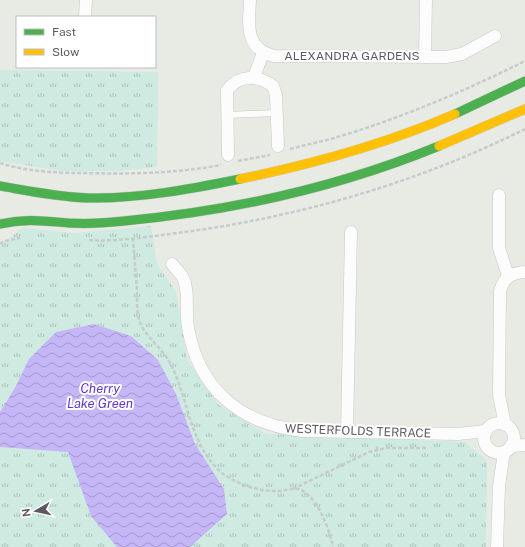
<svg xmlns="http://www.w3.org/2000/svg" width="525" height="547" font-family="'Public Sans',sans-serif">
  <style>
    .grass { fill: url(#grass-tufts) }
    .water { fill: url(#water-waves) }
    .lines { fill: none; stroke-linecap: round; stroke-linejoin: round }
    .lane-casing { stroke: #c7c8c7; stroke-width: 7 }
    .street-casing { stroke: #c7c8c7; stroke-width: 13 }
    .fast-casing { stroke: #c8c9c9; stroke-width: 10 }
    .slow-casing { stroke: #c8c9c9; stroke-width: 10 }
    .path { stroke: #c6cccd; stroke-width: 2.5; stroke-dasharray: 4 2; stroke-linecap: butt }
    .lane { stroke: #fbfcfb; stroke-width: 6 }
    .street { stroke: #fbfcfb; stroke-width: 12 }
    .fast { stroke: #4caf50; stroke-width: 9 }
    .slow { stroke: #ffc107; stroke-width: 9 }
    .labels { text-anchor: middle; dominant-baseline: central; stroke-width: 4; stroke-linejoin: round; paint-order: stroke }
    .street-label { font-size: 12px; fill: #5d5963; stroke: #fff }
    .water-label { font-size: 13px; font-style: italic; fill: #6637ce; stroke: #fff }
  </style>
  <defs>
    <pattern id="grass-tufts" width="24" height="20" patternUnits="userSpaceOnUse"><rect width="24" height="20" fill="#ceeae1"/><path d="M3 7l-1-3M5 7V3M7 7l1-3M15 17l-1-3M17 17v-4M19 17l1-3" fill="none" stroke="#aac1ba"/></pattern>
    <pattern id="water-waves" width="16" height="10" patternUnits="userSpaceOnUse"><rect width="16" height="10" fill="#c5b6f7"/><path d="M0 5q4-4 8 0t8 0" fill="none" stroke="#a397cc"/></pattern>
  </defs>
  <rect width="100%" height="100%" fill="#e7ebe4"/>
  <g class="grass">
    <polygon points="0,70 158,72 157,167 119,171 62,171 0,161"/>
    <polygon points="151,226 157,264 176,291 187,359 219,405 266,434 465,442 487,461 486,547 0,547 0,246 22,228 75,233"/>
  </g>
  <polygon class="water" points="94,324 131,336 158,360 176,394 195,444 224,489 227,514 190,547 117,547 91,516 68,452 0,447 0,412 16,386 29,359 56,332"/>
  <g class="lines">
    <defs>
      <polyline id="lane" points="226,115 277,113"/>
      <g id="street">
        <path d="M250 0C249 25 244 48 274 56L446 57 462 54 495 36"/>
        <polyline points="85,17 86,0"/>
        <polyline points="425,57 426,0"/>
        <polyline points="254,77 263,53"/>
        <path d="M228 155 227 90C240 74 257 75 273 86L276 95 278 146"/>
        <polyline points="499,195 499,248 508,276"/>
        <path d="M172 264C175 268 179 272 182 276 190 290 185 311 188 327 198 389 241 424 302 431L458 434 486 431"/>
        <circle cx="499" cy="438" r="15"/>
        <path d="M505 425 499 395 500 291C504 277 511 273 525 272"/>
        <polyline points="347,432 351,232"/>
        <polyline points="511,446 525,445"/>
        <polyline points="497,547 499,486 504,452"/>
      </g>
      <g id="fast">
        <polyline points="455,114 525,81"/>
        <path d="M0 186C29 191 58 197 88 198 138 199 191 189 240 179"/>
        <path d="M0 224C26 218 44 221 69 223 87 224 106 223 124 221 231 211 339 187 439 146"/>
      </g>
      <g id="slow">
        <polyline points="439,146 525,109"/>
        <path d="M240 179C313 164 386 144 455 114"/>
      </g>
    </defs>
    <use href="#lane" class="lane-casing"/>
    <use href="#street" class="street-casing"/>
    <use href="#fast" class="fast-casing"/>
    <use href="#slow" class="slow-casing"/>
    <g class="path">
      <path d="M290 149C308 144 326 141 344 135 406 116 467 90 525 61"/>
      <polyline points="238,161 270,155"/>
      <path d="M0 163C24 171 56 173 81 173 130 174 172 174 221 165"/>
      <path d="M133 238C134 256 136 274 137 292 137 301 137 311 139 319 143 335 161 347 169 361 189 397 188 443 221 472 234 483 260 492 277 491 284 491 291 488 298 489 317 494 330 531 333 547"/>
      <path d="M89 240C120 242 153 236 185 232 302 216 419 182 525 129"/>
      <polyline points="0,244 5,241 20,238"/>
      <polyline points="377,450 377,444"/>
      <polyline points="293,489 369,452 386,448 427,448"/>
    </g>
    <use href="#lane" class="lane"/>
    <use href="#street" class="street"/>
    <use href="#fast" class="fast"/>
    <use href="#slow" class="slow"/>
  </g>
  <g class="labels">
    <g class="street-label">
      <text x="352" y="56">ALEXANDRA GARDENS</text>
      <text transform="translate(358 431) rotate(2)">WESTERFOLDS TERRACE</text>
    </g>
    <g class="water-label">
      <text x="100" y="388">Cherry<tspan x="100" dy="15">Lake Green</tspan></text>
    </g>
  </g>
  <rect x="16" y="16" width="140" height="52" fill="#ffffff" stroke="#bebdc1"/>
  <rect x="24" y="29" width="20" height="6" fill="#4caf50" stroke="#bebdc1"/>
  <text x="52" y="36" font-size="12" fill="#5d5963">Fast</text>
  <rect x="24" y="49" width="20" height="6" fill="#ffc107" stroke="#bebdc1"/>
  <text x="52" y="56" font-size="12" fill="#5d5963">Slow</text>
  <g transform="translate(36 511) rotate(261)" stroke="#ffffff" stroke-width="3" paint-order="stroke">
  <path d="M0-3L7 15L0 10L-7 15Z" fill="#5d5963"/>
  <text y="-6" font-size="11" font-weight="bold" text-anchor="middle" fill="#5d5963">N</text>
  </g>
</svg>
